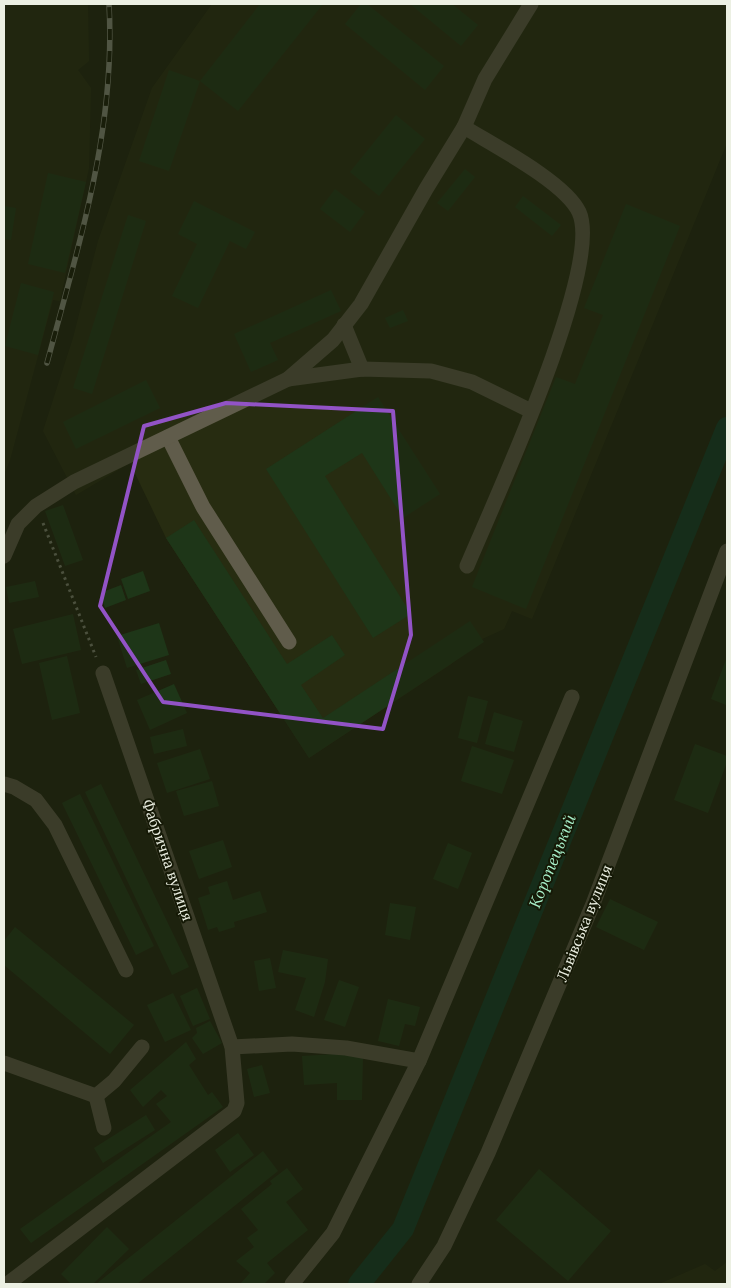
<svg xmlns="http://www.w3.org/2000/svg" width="731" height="1288" font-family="Lora,serif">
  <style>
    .built { fill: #272c11 }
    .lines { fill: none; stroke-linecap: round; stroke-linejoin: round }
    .canal { stroke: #0e3b28; stroke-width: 22 }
    .building { fill: #1e3618 }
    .path { stroke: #838776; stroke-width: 3; stroke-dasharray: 2.5 4; stroke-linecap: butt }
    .minor { stroke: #605c4b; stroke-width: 15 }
    .rail-casing { stroke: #8f9383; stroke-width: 5.5 }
    .rail { stroke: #151906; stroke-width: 4; stroke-dasharray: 11; stroke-linecap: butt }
    .marked { fill: none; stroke: #9253c6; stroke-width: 4; stroke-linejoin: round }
    .labels { text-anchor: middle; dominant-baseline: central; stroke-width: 4; stroke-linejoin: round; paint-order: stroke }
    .street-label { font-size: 15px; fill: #ecf0e3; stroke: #151906 }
    .water-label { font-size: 16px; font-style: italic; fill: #a7f0ca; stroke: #151906 }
  </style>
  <rect width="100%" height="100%" fill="#1e220e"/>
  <g class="built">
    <polygon points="4,4 88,4 89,61 78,70 91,88 89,168 60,301 53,300 10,460 4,475"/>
    <polygon points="212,4 727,4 727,143 532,619 512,611 504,629 482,639 450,665 309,758 166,538 130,463 76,495 43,431 73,338 98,241 152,88"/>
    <polygon points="727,1262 727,1284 659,1284 705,1264 715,1271"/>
  </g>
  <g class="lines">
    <polyline class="canal" points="359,1284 403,1229 727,428"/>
  </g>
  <g class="building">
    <polygon points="260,4 323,4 238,111 200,81"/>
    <polygon points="361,4 367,4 444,66 425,90 345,24"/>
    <polygon points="410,4 452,4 478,25 461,46"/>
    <polygon points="169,70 200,81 169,171 139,161"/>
    <polygon points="396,115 425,139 379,196 350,172"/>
    <polygon points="465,169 475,177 448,211 437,203"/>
    <polygon points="48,173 86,182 65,273 28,264"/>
    <polygon points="335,189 365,212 350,232 320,209"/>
    <polygon points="523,196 561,225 552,236 515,207"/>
    <polygon points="194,201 255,232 246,249 230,241 198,308 172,296 197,244 178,234"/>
    <polygon points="626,204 680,226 526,609 472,587 556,377 575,384 603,315 584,308"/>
    <polygon points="4,206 16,208 11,240 4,239"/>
    <polygon points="128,215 146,221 92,394 73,388"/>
    <polygon points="21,283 54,292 38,355 5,346"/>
    <polygon points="331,290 341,311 270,343 278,360 251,372 234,334"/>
    <polygon points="403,310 408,321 390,328 385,318"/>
    <polygon points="146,380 160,408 76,449 63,422"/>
    <polygon points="378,397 440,494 403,518 362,453 325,476 411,614 373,638 266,469"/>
    <polygon points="63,505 83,560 65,566 45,511"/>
    <polygon points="194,520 287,664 332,635 345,655 301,685 323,718 470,621 484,642 309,758 166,538"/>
    <polygon points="143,571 150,591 128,599 121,579"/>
    <polygon points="35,581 39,597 9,603 6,587"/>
    <polygon points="121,585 126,600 105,608 100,593"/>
    <polygon points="73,614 81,650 22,664 13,629"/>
    <polygon points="159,623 169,655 127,668 117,636"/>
    <polygon points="67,656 80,713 52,720 39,663"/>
    <polygon points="727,657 727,702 726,705 711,699"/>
    <polygon points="166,660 171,674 141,684 136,670"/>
    <polygon points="174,684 187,713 150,730 137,700"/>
    <polygon points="468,696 488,701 477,743 458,738"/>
    <polygon points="494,712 523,721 514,752 485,744"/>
    <polygon points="183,729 187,746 154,754 150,737"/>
    <polygon points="695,744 727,756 727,762 708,813 674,800"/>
    <polygon points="472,746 514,760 502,794 461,781"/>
    <polygon points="200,749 210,779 167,793 157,763"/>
    <polygon points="212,781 219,806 184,816 176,791"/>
    <polygon points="101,784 189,967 172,975 85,792"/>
    <polygon points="80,794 154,946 136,955 62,803"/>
    <polygon points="223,840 232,867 199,879 189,851"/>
    <polygon points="448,843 472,853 458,889 433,879"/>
    <polygon points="227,881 233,900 260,891 267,912 234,922 235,927 219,932 217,927 208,930 198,898 210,894 208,887"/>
    <polygon points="610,899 658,922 644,950 596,927"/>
    <polygon points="390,903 416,907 410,940 385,935"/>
    <polygon points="15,927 134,1025 110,1054 4,965 4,941"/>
    <polygon points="283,950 328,959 325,982 314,1017 295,1010 306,978 278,972"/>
    <polygon points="270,958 276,988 259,991 254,961"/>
    <polygon points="339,980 359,987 345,1027 324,1020"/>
    <polygon points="197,988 210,1019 193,1026 180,996"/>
    <polygon points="173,993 191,1030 165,1042 147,1005"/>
    <polygon points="388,999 420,1007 415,1026 405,1024 399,1046 378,1041"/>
    <polygon points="210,1021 222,1043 203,1054 192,1038 197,1033 196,1028"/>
    <polygon points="186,1042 196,1059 189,1065 208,1095 212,1092 223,1107 31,1243 20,1229 171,1122 156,1104 167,1096 161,1090 143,1107 130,1090"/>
    <polygon points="335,1054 363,1056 362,1100 337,1100 337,1083 304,1085 302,1056"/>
    <polygon points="262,1065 270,1093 254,1097 247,1069"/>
    <polygon points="146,1115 155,1130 103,1163 94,1148"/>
    <polygon points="238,1133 254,1155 230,1172 215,1150"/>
    <polygon points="263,1151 278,1171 137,1284 96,1284"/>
    <polygon points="287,1168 303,1189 286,1202 308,1230 267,1263 275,1273 264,1284 240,1284 250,1273 236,1261 254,1247 247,1238 258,1230 241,1209 272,1184 270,1181"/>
    <polygon points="539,1169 611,1231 568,1281 496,1220"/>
    <polygon points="107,1227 129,1249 93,1284 71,1284 61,1274"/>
  </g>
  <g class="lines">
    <polyline class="path" points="43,523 96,657"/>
    <g class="minor">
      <polyline points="464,127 485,79 531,4"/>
      <polyline points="344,325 362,369"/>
      <path d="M288 379 333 340 361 304 426 189 464 127C493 145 565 182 579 212 604 266 493 504 467 566"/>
      <polyline points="168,437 203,507 289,642"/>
      <polyline points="4,556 18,524 36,506 74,482 288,379 362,369 431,371 472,382 531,411"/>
      <polyline points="4,784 14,787 36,800 55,825 126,970"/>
      <polyline points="232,1047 292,1044 346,1048 419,1061"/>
      <polyline points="4,1063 96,1096 114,1081 142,1047"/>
      <polyline points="96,1096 104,1128"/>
      <polyline points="10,1282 234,1111 237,1103 232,1047 103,673"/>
      <polyline points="292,1284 333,1233 419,1061 572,697"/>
      <polyline points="419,1284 444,1246 488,1153 593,904 727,551"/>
    </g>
    <defs>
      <path id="rail" d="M47 363C79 243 116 129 109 4"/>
    </defs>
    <use href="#rail" class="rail-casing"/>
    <use href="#rail" class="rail"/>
  </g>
  <path d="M0 0H731V1288H0ZM226 403 393 411 411 635 383 729 163 702 100 606 144 426Z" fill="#1e220e" fill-opacity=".55" fill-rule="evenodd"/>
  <path class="marked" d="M226 403 393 411 411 635 383 729 163 702 100 606 144 426Z"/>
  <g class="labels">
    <g class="street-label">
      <text transform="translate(168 860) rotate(71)">Фабрична вулиця</text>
      <text transform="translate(584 923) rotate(-68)">Львівська вулиця</text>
    </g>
    <g class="water-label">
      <text transform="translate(552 861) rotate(-68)">Коропецький</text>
    </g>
  </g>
  <rect width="731" height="1288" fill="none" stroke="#ecf0e3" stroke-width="10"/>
</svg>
